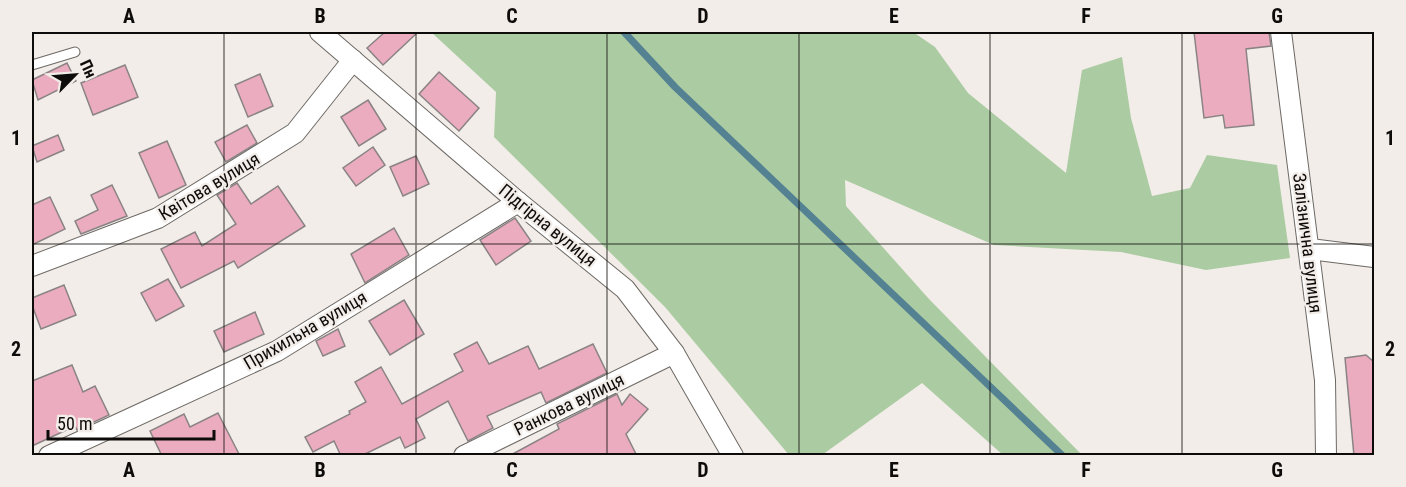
<svg xmlns="http://www.w3.org/2000/svg" width="1406" height="487" font-family="'Roboto Condensed',sans-serif">
  <style>
    .green { fill: #abcba2 }
    .lines { fill: none; stroke-linecap: round; stroke-linejoin: round }
    .stream { stroke: #548292; stroke-width: 7 }
    .building { fill: #eaacbe; stroke: #8a8385; stroke-width: 1.5 }
    .service-casing { stroke: #6d6965; stroke-width: 11 }
    .minor-casing { stroke: #6d6965; stroke-width: 22 }
    .service { stroke: #fff; stroke-width: 9 }
    .minor { stroke: #fff; stroke-width: 20 }
    .grid { fill: none; stroke: #0e0c0b; stroke-width: 1.5; stroke-opacity: 0.55 }
    .labels { text-anchor: middle; dominant-baseline: central; stroke-width: 4.5; stroke-linejoin: round; paint-order: stroke }
    .street-label { font-size: 18px; fill: #0e0c0b; stroke: #f2ede8 }
    .neatline { fill: none; stroke: #0e0c0b; stroke-width: 2 }
    .grid-label { font-size: 20px; text-anchor: middle; font-weight: bold; fill: #0e0c0b }
  </style>
  <rect width="100%" height="100%" fill="#f2ede8"/>
  <polygon class="green" points="431,32 913,32 935,47 968,93 1066,173 1082,70 1122,57 1131,118 1152,196 1190,188 1207,155 1277,165 1290,258 1206,270 1121,252 994,245 845,180 846,206 929,299 1081,454 1003,455 922,383 822,455 789,455 665,307 494,137 496,92"/>
  <g class="lines">
    <polyline class="stream" points="624,32 675,87 1063,456"/>
  </g>
  <g class="building">
    <polygon points="385,32 418,32 383,65 367,48"/>
    <polygon points="1194,32 1269,32 1271,46 1246,49 1254,125 1225,128 1223,115 1204,118"/>
    <polygon points="67,63 76,81 38,100 32,80"/>
    <polygon points="125,65 138,97 93,115 81,83"/>
    <polygon points="439,72 479,108 459,131 419,94"/>
    <polygon points="260,74 273,106 248,117 235,85"/>
    <polygon points="368,100 386,129 359,146 341,117"/>
    <polygon points="247,125 257,143 226,162 215,142"/>
    <polygon points="58,135 64,150 37,162 32,146"/>
    <polygon points="167,141 186,185 159,198 139,153"/>
    <polygon points="373,147 385,165 356,186 343,168"/>
    <polygon points="416,156 429,184 403,196 390,167"/>
    <polygon points="237,183 251,204 278,186 305,226 238,268 234,261 181,288 161,249 195,232 202,246 236,224 217,195"/>
    <polygon points="112,185 127,216 81,234 75,221 98,210 91,195"/>
    <polygon points="50,197 65,229 32,245 32,205"/>
    <polygon points="515,218 531,241 496,265 480,240"/>
    <polygon points="394,228 409,255 365,283 351,254"/>
    <polygon points="168,279 184,306 156,321 141,293"/>
    <polygon points="64,285 76,315 41,329 32,305 32,298"/>
    <polygon points="404,300 424,334 390,355 369,321"/>
    <polygon points="255,312 264,334 224,352 214,331"/>
    <polygon points="338,329 345,346 323,356 316,341"/>
    <polygon points="477,342 489,364 528,346 539,369 593,344 607,373 546,403 541,392 487,416 493,428 468,441 448,401 416,419 425,438 405,448 400,437 361,456 341,456 334,441 313,452 305,437 350,414 349,411 366,402 355,382 381,367 402,404 463,371 454,354"/>
    <polygon points="1366,355 1374,362 1374,456 1354,456 1345,358"/>
    <polygon points="72,365 83,392 95,386 109,415 77,430 75,426 32,446 32,381"/>
    <polygon points="617,394 622,405 630,394 648,409 626,434 637,456 509,456 559,429 557,424"/>
    <polygon points="218,413 240,456 162,456 150,431 184,414 190,427"/>
  </g>
  <g class="lines">
    <defs>
      <polyline id="service" points="32,65 75,52"/>
      <g id="minor">
        <polyline points="320,32 518,202 625,289 674,353 733,456"/>
        <polyline points="1281,32 1325,380 1326,456"/>
        <polyline points="1310,249 1374,257"/>
        <polyline points="32,266 158,218 295,133 353,60"/>
        <polyline points="49,456 277,351 518,202"/>
        <polyline points="464,456 674,353"/>
      </g>
    </defs>
    <use href="#service" class="service-casing"/>
    <use href="#minor" class="minor-casing"/>
    <use href="#service" class="service"/>
    <use href="#minor" class="minor"/>
  </g>
  <path class="grid" d="M224 32V456M416 32V456M607 32V456M799 32V456M990 32V456M1182 32V456M32 244H1374"/>
  <g class="labels">
    <g class="street-label">
      <text transform="translate(209 186) rotate(-31)">Квітова вулиця</text>
      <text transform="translate(548 225) rotate(39)">Підгірна вулиця</text>
      <text transform="translate(1308 243) rotate(83)">Залізнична вулиця</text>
      <text transform="translate(305 330) rotate(-30)">Прихильна вулиця</text>
      <text transform="translate(569 404) rotate(-26)">Ранкова вулиця</text>
    </g>
  </g>
  <rect width="1406" height="487" fill="none" stroke="#f2ede8" stroke-width="66"/>
  <g transform="translate(75 75) rotate(65)" stroke="#f2ede8" stroke-width="4.5" paint-order="stroke">
  <path d="M0-4.5L10 22L0 15L-10 22Z" fill="#0e0c0b"/>
  <text y="-9" font-size="16" font-weight="bold" text-anchor="middle" fill="#0e0c0b">Пн</text>
  </g>
  <path d="M48 430v9h166v-9" fill="none" stroke="#0e0c0b" stroke-width="3"/>
  <text x="57" y="430" font-size="18" fill="#0e0c0b" stroke="#f2ede8" stroke-width="4.5" paint-order="stroke">50 m</text>
  <rect x="33" y="33" width="1340" height="421" class="neatline"/>
  <g class="grid-label">
    <text x="129" y="23">A</text>
    <text x="320" y="23">B</text>
    <text x="512" y="23">C</text>
    <text x="703" y="23">D</text>
    <text x="894" y="23">E</text>
    <text x="1086" y="23">F</text>
    <text x="1277" y="23">G</text>
    <text x="16" y="145">1</text>
    <text x="1390" y="145">1</text>
    <text x="16" y="356">2</text>
    <text x="1390" y="356">2</text>
    <text x="129" y="477">A</text>
    <text x="320" y="477">B</text>
    <text x="512" y="477">C</text>
    <text x="703" y="477">D</text>
    <text x="894" y="477">E</text>
    <text x="1086" y="477">F</text>
    <text x="1277" y="477">G</text>
  </g>
</svg>
